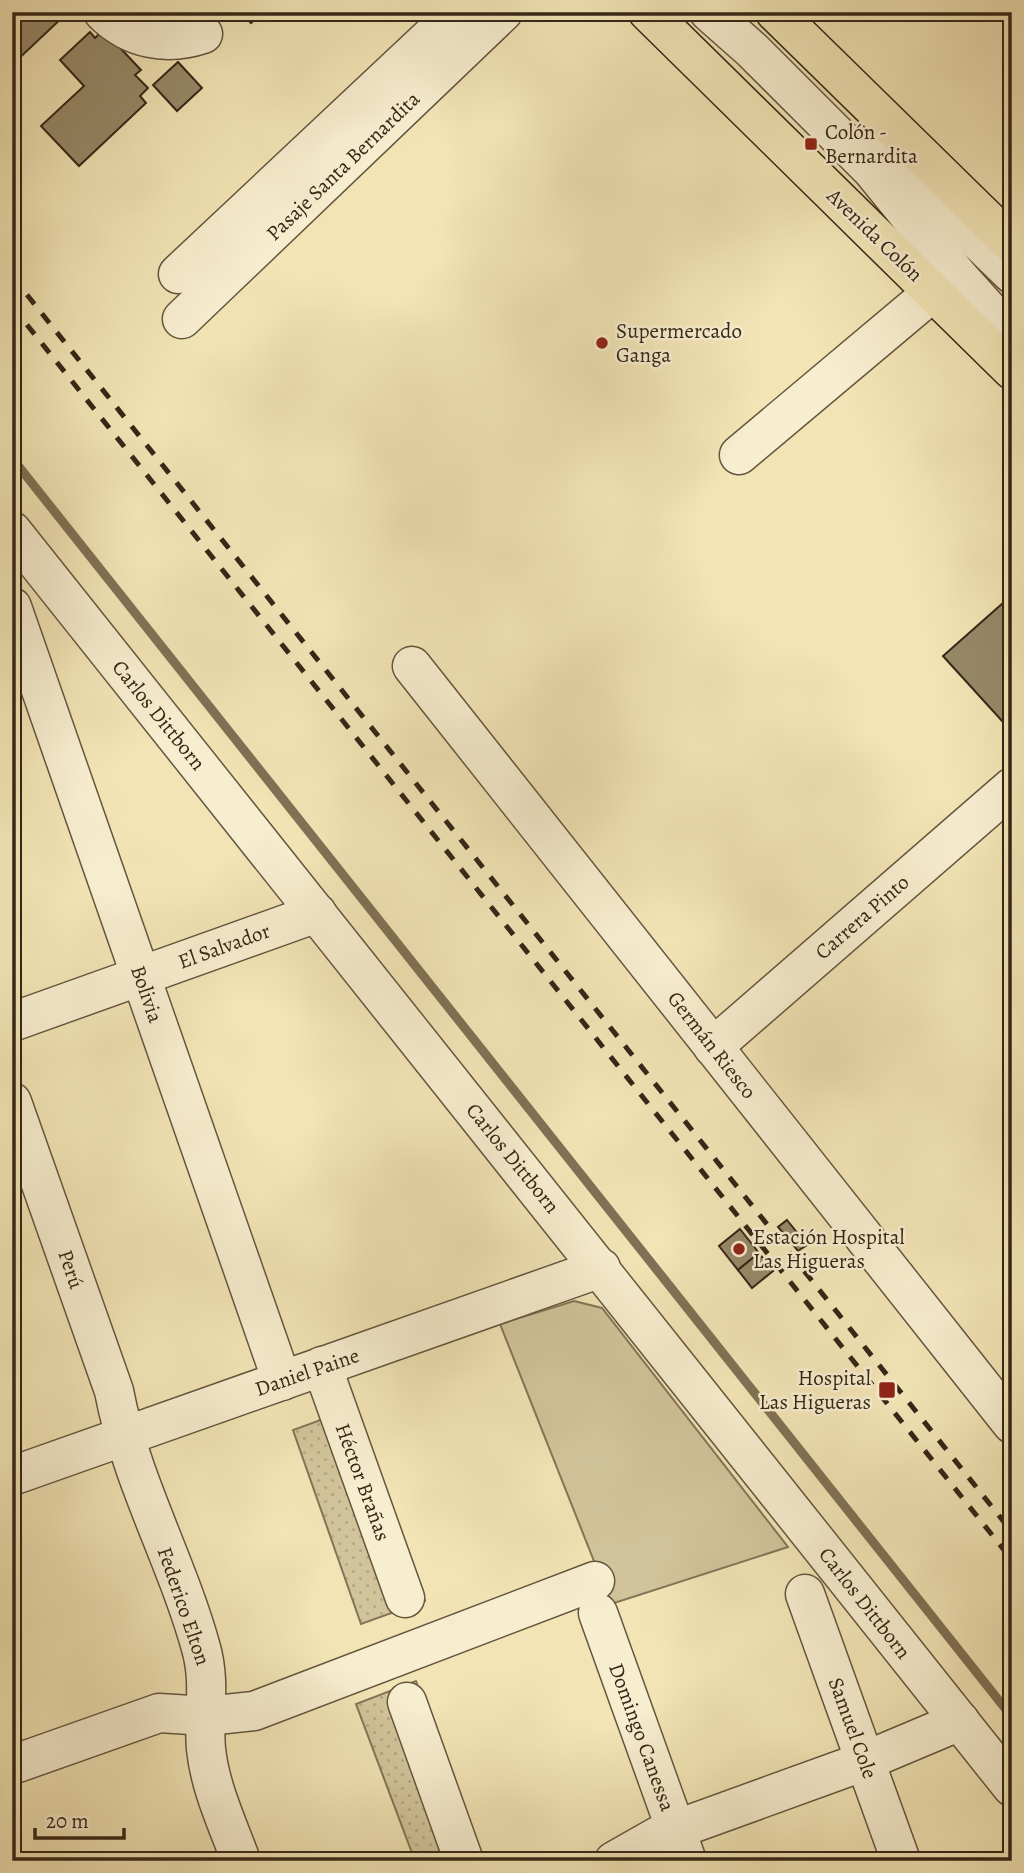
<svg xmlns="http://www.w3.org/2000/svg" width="1024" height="1873" font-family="Alegreya,serif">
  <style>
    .grass { fill: url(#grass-dots); stroke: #847558; stroke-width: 2 }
    .park { fill: #d2c49a; stroke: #847558; stroke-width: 2 }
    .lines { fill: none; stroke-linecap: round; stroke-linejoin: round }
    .stream { stroke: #807155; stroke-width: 9 }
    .building { fill: #978969; stroke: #352617; stroke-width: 2 }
    .minor-casing { stroke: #64563e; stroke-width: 41 }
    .major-casing { stroke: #352617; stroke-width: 41 }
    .minor { stroke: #f7edcf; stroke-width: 38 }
    .major { stroke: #f2e4b5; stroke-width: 38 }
    .rail { stroke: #352617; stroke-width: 5; stroke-dasharray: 12 12; stroke-linecap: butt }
    .poi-dot { fill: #8f2418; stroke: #f7edcf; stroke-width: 2.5 }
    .labels { text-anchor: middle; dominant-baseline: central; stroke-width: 5; stroke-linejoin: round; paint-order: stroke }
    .poi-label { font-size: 21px; fill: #352617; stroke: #f7edcf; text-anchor: start }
    .street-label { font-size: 21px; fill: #352617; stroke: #f7edcf }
  </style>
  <defs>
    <pattern id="grass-dots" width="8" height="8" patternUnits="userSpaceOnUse" patternTransform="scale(1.75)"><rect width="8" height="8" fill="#d2c49a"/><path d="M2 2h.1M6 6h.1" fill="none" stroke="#b5a884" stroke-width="1.8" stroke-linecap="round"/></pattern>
  </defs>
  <rect width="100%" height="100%" fill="#f2e4b5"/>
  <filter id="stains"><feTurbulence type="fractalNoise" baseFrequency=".00286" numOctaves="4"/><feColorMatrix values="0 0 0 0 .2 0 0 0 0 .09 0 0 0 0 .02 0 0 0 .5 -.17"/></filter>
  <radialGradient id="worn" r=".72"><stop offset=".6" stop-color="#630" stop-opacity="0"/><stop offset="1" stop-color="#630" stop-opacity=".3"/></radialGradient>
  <g class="grass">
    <polygon points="356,1407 425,1601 361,1624 293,1430"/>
    <polygon points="416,1681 484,1861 415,1861 356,1704"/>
  </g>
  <polygon class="park" points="574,1301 602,1308 788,1547 611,1604 500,1324"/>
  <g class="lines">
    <polyline class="stream" points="12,458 1012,1717"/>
  </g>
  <g class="building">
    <polygon points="12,12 67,12 67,13 12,65"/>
    <polygon points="240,12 263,12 251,23"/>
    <polygon points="103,30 141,70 135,75 148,88 140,96 146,103 79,166 41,126 84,86 60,60 90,32 95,38"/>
    <polygon points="178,62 202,88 177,111 153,85"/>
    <polygon points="1012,595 1012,732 943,656"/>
    <polygon points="787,1220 807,1245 798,1251 778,1227"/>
    <polygon points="740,1229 759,1253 738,1270 719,1246"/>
    <polygon points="759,1253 773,1271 752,1288 738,1270"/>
  </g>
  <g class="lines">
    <defs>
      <g id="minor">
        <path d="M103 12C131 40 167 46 203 34"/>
        <polyline points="709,12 752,50 872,170 958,276 1012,336"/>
        <polyline points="883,148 1012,274"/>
        <polyline points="178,274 457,12"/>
        <polyline points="182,319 503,12"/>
        <polyline points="739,455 933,292"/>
        <polyline points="12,531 1012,1787"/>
        <polyline points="12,607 282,1381"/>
        <polyline points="412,666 1012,1424"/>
        <polyline points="12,1022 317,913"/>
        <polyline points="713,1047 1012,787"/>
        <path d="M12 1102 114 1391C131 1481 177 1561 201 1648 211 1683 203 1715 206 1749 210 1788 228 1825 241 1861"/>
        <polyline points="322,1366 405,1598"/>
        <polyline points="12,1476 601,1268"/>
        <polyline points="805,1594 901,1861"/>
        <polyline points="598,1613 687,1861"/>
        <polyline points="407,1702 464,1861"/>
        <polyline points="12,1765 159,1713 207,1716 254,1711 595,1581"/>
        <polyline points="614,1861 658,1836 865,1761 960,1721"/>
      </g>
      <g id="major">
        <polyline points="648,12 1012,370"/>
        <polyline points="775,12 1012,244"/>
      </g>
    </defs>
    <use href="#minor" class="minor-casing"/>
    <use href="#major" class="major-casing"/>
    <use href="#minor" class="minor"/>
    <use href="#major" class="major"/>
    <g class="rail">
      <polyline points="12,276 1012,1532"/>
      <polyline points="12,306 1012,1560"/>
    </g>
  </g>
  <g class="poi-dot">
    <rect x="804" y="137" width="14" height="14" rx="3.5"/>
    <circle cx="602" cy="343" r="7"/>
    <circle cx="739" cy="1249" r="7"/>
    <rect x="878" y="1381" width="18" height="18" rx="3.5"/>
  </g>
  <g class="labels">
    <g class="poi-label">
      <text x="825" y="132">Colón -<tspan x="825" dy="24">Bernardita</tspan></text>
      <text x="616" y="331">Supermercado<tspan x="616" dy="24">Ganga</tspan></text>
      <text x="753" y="1237">Estación Hospital<tspan x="753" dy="24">Las Higueras</tspan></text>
      <text x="871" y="1378" text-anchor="end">Hospital<tspan x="871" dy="24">Las Higueras</tspan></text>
    </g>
    <g class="street-label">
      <text transform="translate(343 166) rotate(-44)">Pasaje Santa Bernardita</text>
      <text transform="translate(875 235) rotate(44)">Avenida Colón</text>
      <text transform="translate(159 715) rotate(51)">Carlos Dittborn</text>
      <text transform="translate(862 917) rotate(-41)">Carrera Pinto</text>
      <text transform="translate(224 946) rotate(-20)">El Salvador</text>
      <text transform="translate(147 994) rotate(71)">Bolivia</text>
      <text transform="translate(712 1045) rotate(52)">Germán Riesco</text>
      <text transform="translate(513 1158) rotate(51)">Carlos Dittborn</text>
      <text transform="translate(71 1269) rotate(71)">Perú</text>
      <text transform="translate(307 1372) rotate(-19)">Daniel Paine</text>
      <text transform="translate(363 1482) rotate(70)">Héctor Brañas</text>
      <text transform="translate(865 1603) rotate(52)">Carlos Dittborn</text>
      <text transform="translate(184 1606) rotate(71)">Federico Elton</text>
      <text transform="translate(853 1728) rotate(70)">Samuel Cole</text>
      <text transform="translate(642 1737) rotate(70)">Domingo Canessa</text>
    </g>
  </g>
  <rect width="1024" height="1873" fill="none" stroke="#f2e4b5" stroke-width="42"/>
  <rect x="14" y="14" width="996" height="1845" fill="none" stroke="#352617" stroke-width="3.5"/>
  <rect x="21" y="21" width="982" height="1831" fill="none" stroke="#352617" stroke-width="2"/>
  <path d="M35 1828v10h89v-10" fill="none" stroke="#352617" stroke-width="3.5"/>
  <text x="46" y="1828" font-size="21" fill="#352617" stroke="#f7edcf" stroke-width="5" paint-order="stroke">20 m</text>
  <rect width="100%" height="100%" filter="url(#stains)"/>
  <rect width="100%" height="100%" fill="url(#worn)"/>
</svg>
